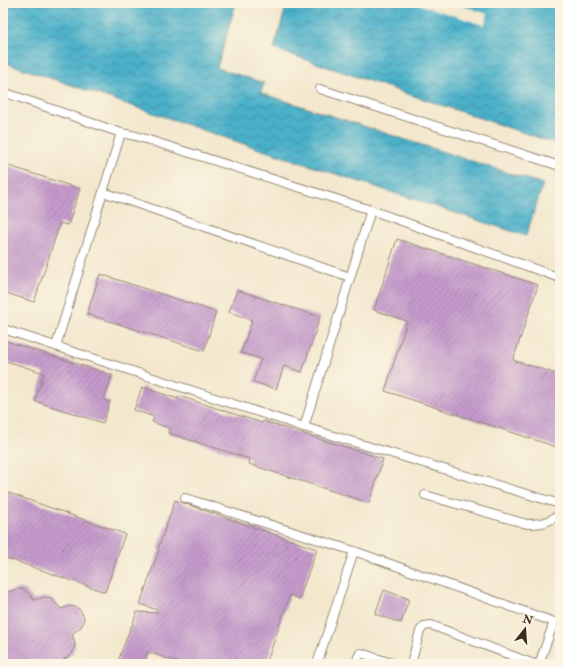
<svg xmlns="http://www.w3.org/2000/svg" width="563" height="667" font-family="'IM FELL Double Pica',serif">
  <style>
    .water { fill: url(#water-waves); stroke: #426d74 }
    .pier { fill: #f3e8ce }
    .building { fill: url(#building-hatch) }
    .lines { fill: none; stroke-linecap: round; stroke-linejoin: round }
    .lane-casing { stroke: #978976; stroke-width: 10 }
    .lane { stroke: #fff; stroke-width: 8 }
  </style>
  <defs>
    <pattern id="water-waves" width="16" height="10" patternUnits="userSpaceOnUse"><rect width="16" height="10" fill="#4ab0c9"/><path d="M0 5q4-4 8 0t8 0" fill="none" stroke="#3f8fa3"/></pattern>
    <pattern id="building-hatch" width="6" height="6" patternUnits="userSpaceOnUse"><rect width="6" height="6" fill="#c59bcc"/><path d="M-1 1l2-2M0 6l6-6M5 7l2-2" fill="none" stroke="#a17fa5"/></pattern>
  </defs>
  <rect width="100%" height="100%" fill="#fcf5e5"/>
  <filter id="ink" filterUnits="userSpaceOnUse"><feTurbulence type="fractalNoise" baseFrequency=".025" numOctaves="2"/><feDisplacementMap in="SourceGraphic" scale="8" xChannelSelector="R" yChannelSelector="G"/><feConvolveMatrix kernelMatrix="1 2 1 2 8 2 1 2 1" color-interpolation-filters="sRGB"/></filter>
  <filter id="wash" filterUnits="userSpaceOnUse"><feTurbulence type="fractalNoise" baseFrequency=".012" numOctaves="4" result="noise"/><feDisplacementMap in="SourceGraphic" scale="16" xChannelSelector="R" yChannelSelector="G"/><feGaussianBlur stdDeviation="0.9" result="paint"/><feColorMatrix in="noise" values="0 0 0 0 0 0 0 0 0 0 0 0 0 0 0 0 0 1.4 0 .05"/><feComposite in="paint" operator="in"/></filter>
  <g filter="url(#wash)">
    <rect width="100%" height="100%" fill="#f3e8ce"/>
    <g class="water">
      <polygon points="3,3 236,3 217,68 264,83 261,93 543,184 526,236 244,144 3,62"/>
      <polygon points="287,3 560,3 560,136 557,144 274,49"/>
    </g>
    <polygon class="pier" points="414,3 453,3 488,14 484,25"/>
    <g id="blocks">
      <g class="building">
        <polygon points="3,164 80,189 68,225 60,223 34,302 3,292"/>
        <polygon points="397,239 538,285 513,360 560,375 560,448 385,391 407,321 374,310"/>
        <polygon points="100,274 216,312 204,351 87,314"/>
        <polygon points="237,290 320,317 302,372 284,366 276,389 253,382 261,359 241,353 252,320 229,312"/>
        <polygon points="3,340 112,375 104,400 110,402 103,423 35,401 44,373 3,360"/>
        <polygon points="142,387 178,399 179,396 262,423 263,421 383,459 369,503 249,464 250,459 168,433 169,428 152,422 154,417 134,410"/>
        <polygon points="3,491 125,534 105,592 3,557"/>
        <polygon points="175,500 183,503 317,549 299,599 290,595 266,664 183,664 148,652 143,664 117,664 131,626 132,626 137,612 157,613 157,610 140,604 159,550 158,549"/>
        <polygon points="18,589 23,589 27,592 34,600 44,597 49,598 53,600 61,609 70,606 75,607 79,609 82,613 84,618 83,623 81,627 72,634 75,644 74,649 72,654 58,664 3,664 3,593"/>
        <polygon points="384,590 409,599 401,623 375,614"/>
      </g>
    </g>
  </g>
  <g filter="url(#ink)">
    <use href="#blocks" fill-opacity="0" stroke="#978976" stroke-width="1"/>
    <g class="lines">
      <defs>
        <g id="lane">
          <polyline points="320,89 560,166"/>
          <polyline points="3,92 121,133"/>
          <polyline points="103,192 350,277"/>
          <polyline points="3,329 304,427 560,504"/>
          <polyline points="56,346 121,133 136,136 371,210 560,278"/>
          <polyline points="304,427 371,210"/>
          <path d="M425 495 527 524C542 524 547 523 560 514"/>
          <polyline points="185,498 354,551"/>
          <polyline points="317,664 354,551 554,622 560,627"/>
          <polyline points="356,664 358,657 360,653 364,654 394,664"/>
          <polyline points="411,664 420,631 424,626 431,625 534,664"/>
          <polyline points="539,664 554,622"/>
        </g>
      </defs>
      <use href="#lane" class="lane-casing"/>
      <use href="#lane" class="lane"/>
    </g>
  </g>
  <rect width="563" height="667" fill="none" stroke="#fcf5e5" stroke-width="16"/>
  <g transform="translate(525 629) rotate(17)" stroke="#fcf5e5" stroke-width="3" paint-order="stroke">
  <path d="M0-3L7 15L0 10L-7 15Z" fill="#3b2a1e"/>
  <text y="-6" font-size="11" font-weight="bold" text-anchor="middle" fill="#3b2a1e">N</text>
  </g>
</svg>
